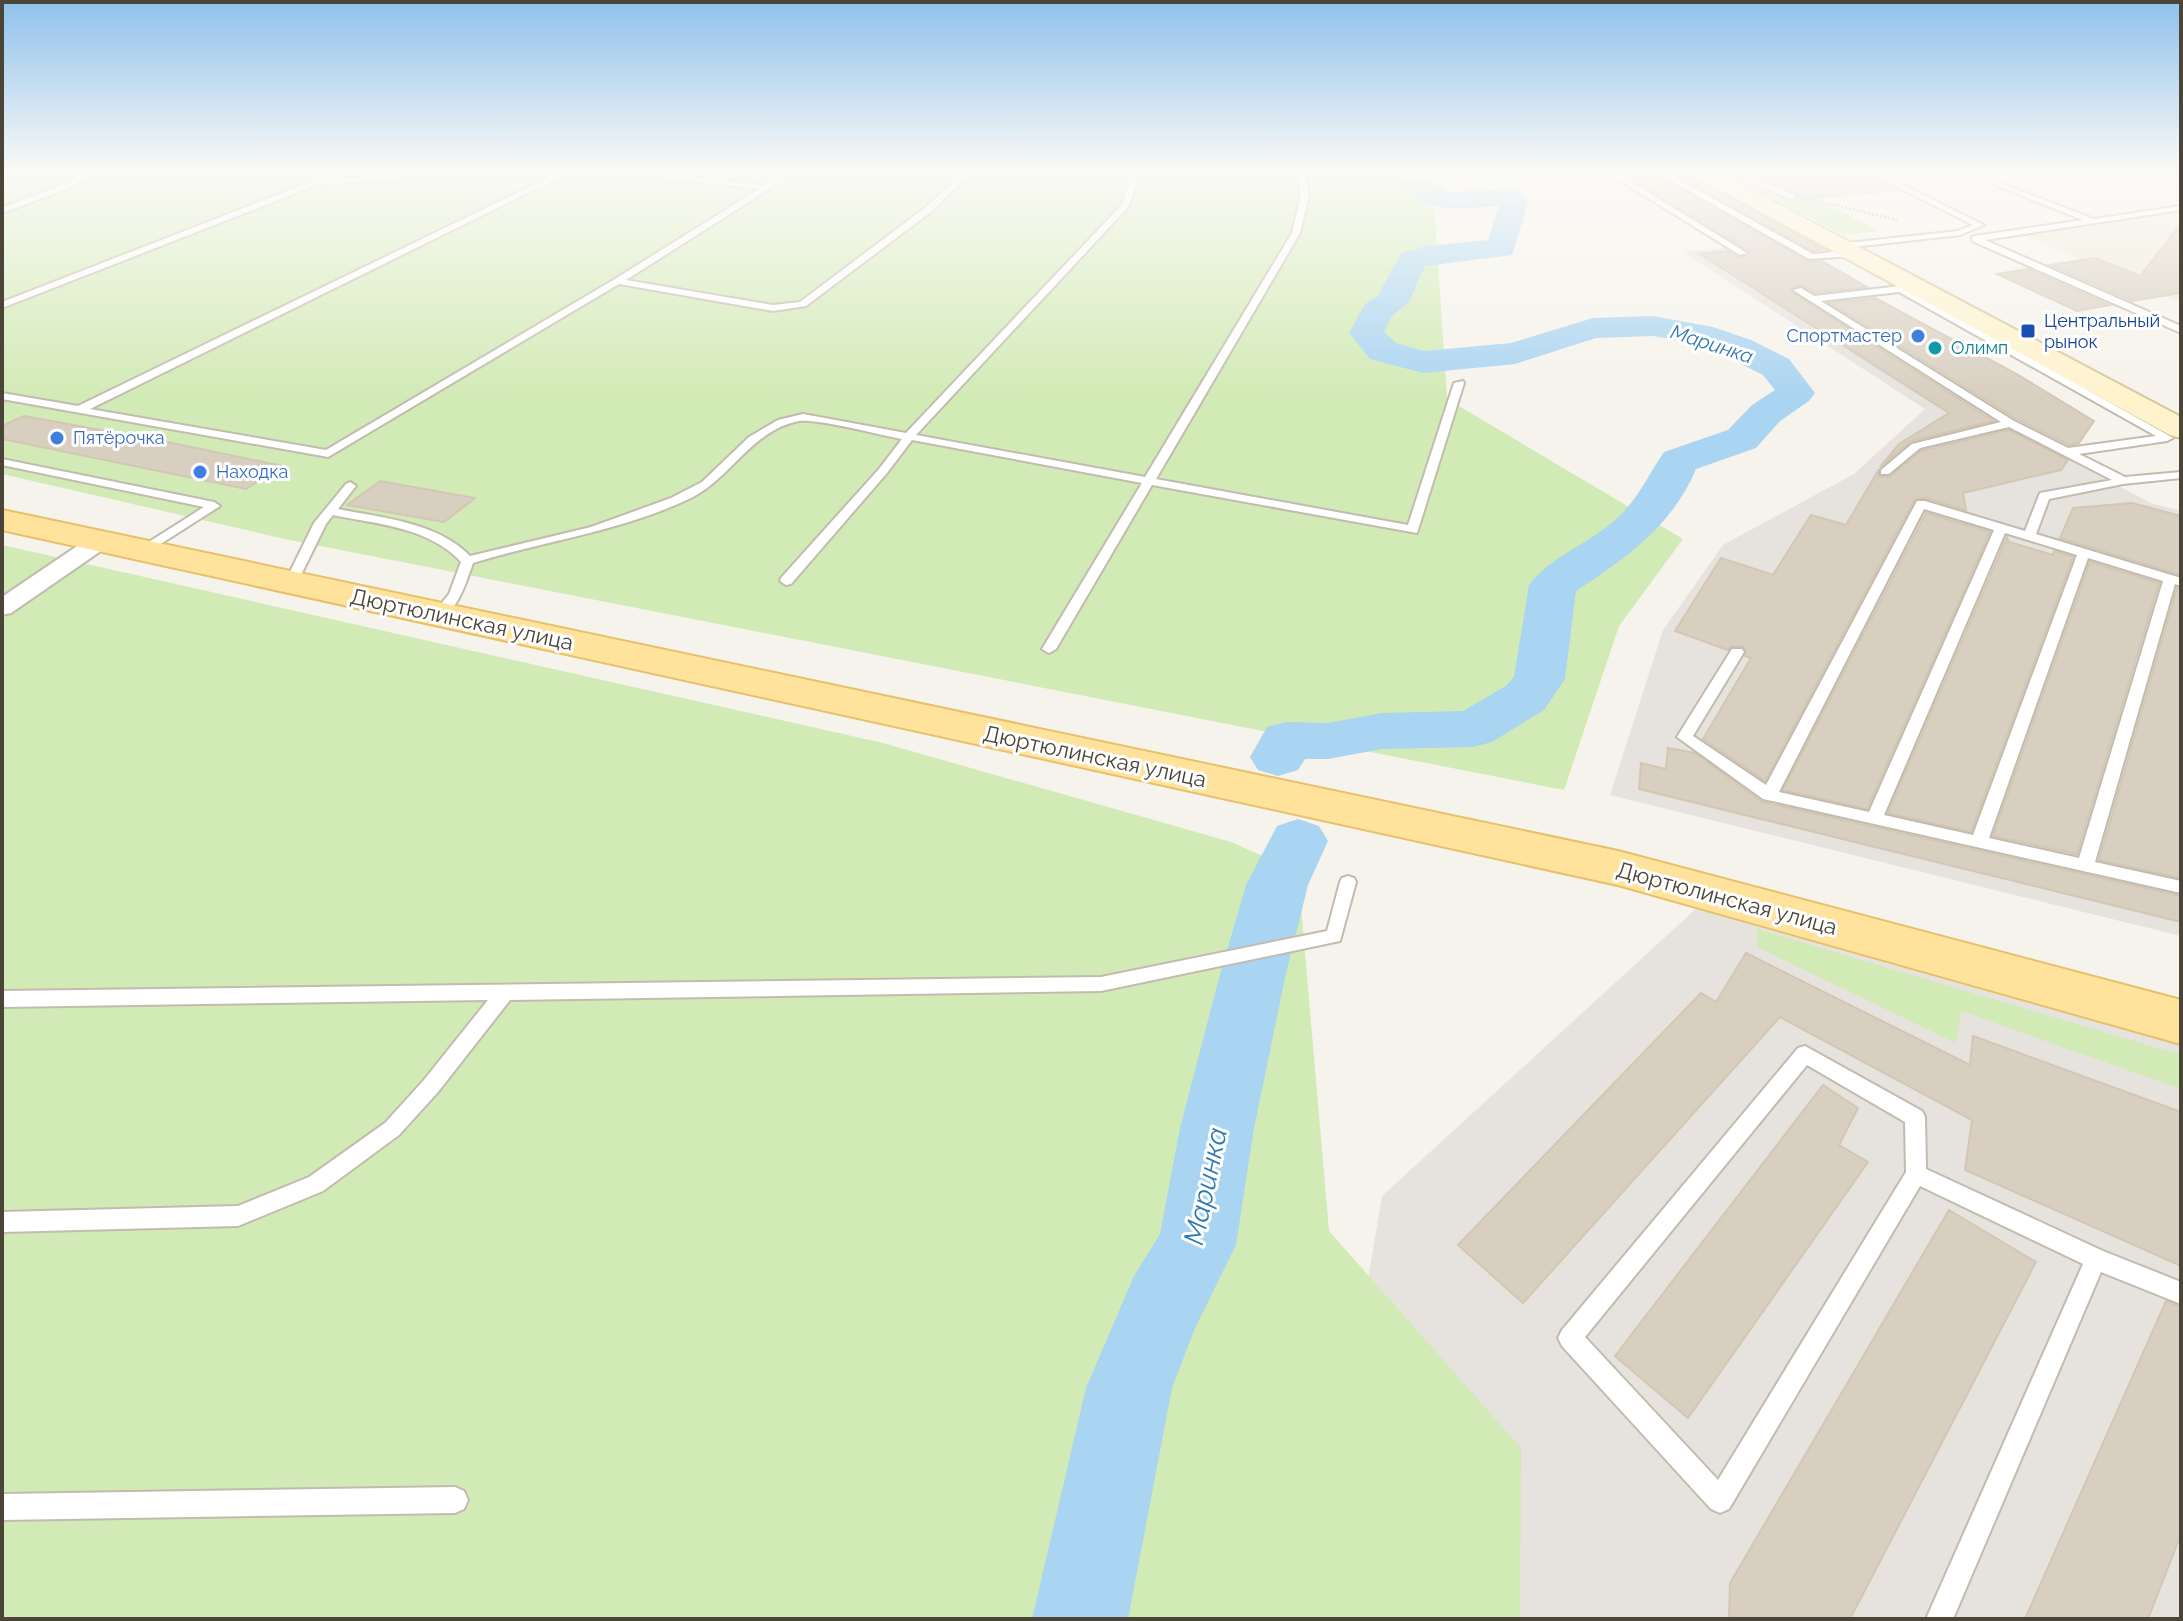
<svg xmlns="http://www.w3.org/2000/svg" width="2183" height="1621" viewBox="0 0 2183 1621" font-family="Raleway,sans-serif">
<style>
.industrial{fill:#e6e2dd}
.education{fill:#efe8d6}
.green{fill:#d2eab5}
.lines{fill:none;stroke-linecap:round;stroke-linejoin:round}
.river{fill:#a9d4f2;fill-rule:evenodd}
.building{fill:#d8cfc1;stroke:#d3c7b4;stroke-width:2}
.lane-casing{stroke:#c2bbae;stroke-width:4}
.street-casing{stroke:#c2bbae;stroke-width:4}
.secondary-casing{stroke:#d6c79b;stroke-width:4}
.primary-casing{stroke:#e6c16a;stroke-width:4}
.path{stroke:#c4b79f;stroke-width:3;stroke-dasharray:2 2;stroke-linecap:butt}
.lane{fill:#fff;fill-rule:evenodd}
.street{fill:#fff;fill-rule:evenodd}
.secondary{fill:#fff3cd;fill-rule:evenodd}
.primary{fill:#ffe39c;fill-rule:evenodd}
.transit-dot{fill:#1a4fb4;stroke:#fff;stroke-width:3}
.shop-dot{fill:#3f7fe0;stroke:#fff;stroke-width:3}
.culture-dot{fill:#0f9aa8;stroke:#fff;stroke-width:3}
.labels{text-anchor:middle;stroke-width:6;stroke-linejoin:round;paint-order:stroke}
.far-transit-label{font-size:18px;fill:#164399;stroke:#fff;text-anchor:start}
.far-shop-label{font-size:18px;fill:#366cbe;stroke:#fff;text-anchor:start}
.far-culture-label{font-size:18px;fill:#0d838f;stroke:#fff;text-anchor:start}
.far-water-label{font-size:20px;font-style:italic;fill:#2e7ab2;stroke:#fff}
.street-label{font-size:22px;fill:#4b4439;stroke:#fff}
.near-water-label{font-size:28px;font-style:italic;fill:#2e7ab2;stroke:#fff}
</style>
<rect width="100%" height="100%" fill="#f6f3ec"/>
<!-- industrial -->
<path class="industrial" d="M1605,172H1693L1837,251L1742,264L2021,435L2153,504L2181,511V936L1610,795L1663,630L1723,545L1854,474L1925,409L1683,252L1724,248Z
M1698,907L2181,1038V1619H1311L1382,1196Z"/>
<!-- education -->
<path class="education" d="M2181,210V303L2021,234Z"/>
<!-- green -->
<path class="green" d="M2,172H1432L1447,399L1683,539L1619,626L1564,790L285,539L2,474Z
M1792,187L1880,231L1844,235L1758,191Z
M2,545L883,743L1231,842L1298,872L1329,1231L1521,1448L1520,1619H2Z
M1757,929L2181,1055V1089L1961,1011L1956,1043L1757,947Z"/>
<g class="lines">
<!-- river -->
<path class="river" d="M1405,172H1431L1429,181L1448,192L1510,189L1520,192L1528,203L1512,255L1425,266L1409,302L1391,317L1384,332L1396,343L1424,351L1511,343L1593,318L1653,316L1713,327L1751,340L1789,359L1815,393L1809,401L1780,421L1756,448L1696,469C1673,525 1625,559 1576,591L1565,679L1544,710L1492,742L1473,747L1382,749L1328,759H1305L1298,770L1278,776L1258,770L1250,757L1267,727L1286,722L1328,723L1382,713L1463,711L1506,686L1514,677L1529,585C1547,560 1584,545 1608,526C1638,502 1644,481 1664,452L1728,430L1752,405L1775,390L1763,375L1725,356L1693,343L1653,336L1596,338L1515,364L1423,373L1370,359L1349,333L1365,304L1378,296L1401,253L1427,246L1488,240L1499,206C1464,208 1424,217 1400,183Z
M1298,819L1319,826L1328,841L1308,885L1285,978L1254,1128L1236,1245L1195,1328L1172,1388L1128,1619H1032L1086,1388L1134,1276L1160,1234L1180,1128L1219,978L1246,885L1277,826Z"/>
</g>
<!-- building -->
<path class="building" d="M1620,172H1653L1808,262L1822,261L1867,287L1815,293L1800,285L1790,291L1993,421L1911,441L1880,467L1899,444L1949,413L1700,254L1728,251L1741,258L1750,252Z
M1671,172H1685L1823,249L1813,251Z
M1783,172H1865L1895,190L1798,200V194L1757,174Z
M2181,224V293L2132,301L2050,265L2095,258L2140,276Z
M2028,269L2110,305L2077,311L1997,274Z
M1875,298L2015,373L2094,421L2079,443L2069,445L2015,418L1830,303Z
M24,416L172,443L283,466L246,489L2,439V426Z
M2009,430L2068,460L2061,470L1963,493L1966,510L1926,498L1914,500L1765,781L1703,739L1751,658L1745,656L1746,650L1742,646H1732L1728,650L1675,631L1721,558L1773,575L1811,515L1846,525L1878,471L1879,476L1889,477L1921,451Z
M380,481L475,498L444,522L347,505Z
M2132,503L2181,516V575L2060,538L2073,508Z
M1926,513L1990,532L1867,809L1783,790Z
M2007,537L2009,542L2053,555L2054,551L2073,557L1971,832L1888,813Z
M2090,562L2159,583L2077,854L1993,836Z
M2177,588L2181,589V878L2099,860Z
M1668,748L1695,753L1762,802L2181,896V922L1639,789L1641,763L1666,769Z
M1746,953L1970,1065L1973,1036L2181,1112V1266L1965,1170L1972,1120L1780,1017L1523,1303L1458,1245L1701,993L1716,1002Z
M1823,1085L1858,1108L1839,1145L1868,1162L1688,1418L1615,1356Z
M1949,1210L2036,1262L1850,1619H1729L1730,1583Z
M2166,1301L2181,1307V1534L2148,1619H2025Z"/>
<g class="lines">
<!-- lane casing -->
<g class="lane-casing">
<path id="lane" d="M85,172H94L67,189L2,213V208L61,185Z
M438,172H471L317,185L2,308V302L313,181Z
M560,172H570L90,409L326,450L615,279L759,189L617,172H640L765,185L787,172H796L626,280L773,305L800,302L926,207L964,172H972L932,211L806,306L773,311L619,284L328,457L2,399V393L78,406Z
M1132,172H1140L1129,206L916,435L1145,477L1292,233L1301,195L1297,172H1305L1309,195L1300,233L1156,479L1408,525L1454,383L1463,381L1464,383L1417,533L1152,485L1056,649L1049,653L1042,649L1142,483L912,440L887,473L791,584L786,585L780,581L781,578L879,469L902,439C880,435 817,418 799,421C752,430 731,478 691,498C620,532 547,540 473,563C466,582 459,609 440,618L433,614L449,594L461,562C429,527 376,524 333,515L326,524L296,585L291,586L285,582L314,523L346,484L350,482L356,486L338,509C382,518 437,522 470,556L591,527L671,498L702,482L749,437L778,420L803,414L906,433L1113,214L1122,204Z
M1606,172H1615L1747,253L1740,255Z
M1656,172H1665L1813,254L1852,250L1856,253L1852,256L1809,259Z
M1738,172H1745L1797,197L1790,199L1738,175Z
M1868,172H1878L1984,225L1960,235L1835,249V245L1838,244L1958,231L1973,225Z
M1962,172H1972L2094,219L2181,206V210L1985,240L2181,326V333L1972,241V237L1975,236L2083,220Z
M1909,285L1914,288L1910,290L2173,438L2167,441L2079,454L2125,477L2181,472V478L2123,484L2049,499L2036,534L2181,578V586L2175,584L2095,862L2181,881V893L1763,799L1677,737L1732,649H1742L1744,652L1693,736L1766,785L1917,501H1925L2025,531L2040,493L2112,480L2009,427L1920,448L1889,474H1881V470L1912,444L2001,422L1793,290L1801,288L1814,296ZM1899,292L2156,436L2068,448L2014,421L1821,301ZM1924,509L1994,530L1869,812L1779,792ZM2005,533L2077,555L1973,835L1884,815ZM2088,558L2163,581L2079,858L1989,838Z
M2,459L214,502L220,506L145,554L141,553V547L204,507L2,465Z
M1348,876L1354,878L1356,882L1340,941L1101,991L510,1000L438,1092L399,1135L323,1191L238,1226L2,1232V1212L238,1206L309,1177L385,1123L424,1080L488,1000L2,1007V991L1101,977L1327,931L1340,882L1342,878Z
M1805,1046L1922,1111L1925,1117L1926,1169L2103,1251L2181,1282V1304L2101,1272L1953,1619H1926L2083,1264L1920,1186L1729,1509L1720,1513L1711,1509L1562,1346L1558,1338L1562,1330L1798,1048ZM1807,1065L1905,1122L1906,1172L1718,1480L1585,1337Z
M455,1487L464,1491L468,1500L464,1509L455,1513L2,1520V1494Z"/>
</g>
<!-- street casing -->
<g class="street-casing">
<path id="street" d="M100,534L108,536L112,541L108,546L11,613L2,615V597L92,536Z"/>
</g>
<!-- secondary casing -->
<g class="secondary-casing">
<path id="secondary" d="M1692,172H1717L2181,417V438L2170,435L1695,176Z"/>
</g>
<!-- primary casing -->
<g class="primary-casing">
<path id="primary" d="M2,510L1618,851L2181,1000V1044L1618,885L2,530Z"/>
</g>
<!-- path -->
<path class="path" d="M1810,199L1897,220"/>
<!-- lane -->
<use href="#lane" class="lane"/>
<!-- street -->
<use href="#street" class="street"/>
<!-- secondary -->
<use href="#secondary" class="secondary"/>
<!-- primary -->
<use href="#primary" class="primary"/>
</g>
<!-- sky -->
<linearGradient id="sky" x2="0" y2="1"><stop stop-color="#8fc1ec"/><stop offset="0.43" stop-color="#fbfaf6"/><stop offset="1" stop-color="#fbfaf6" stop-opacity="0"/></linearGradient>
<rect width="2183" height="399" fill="url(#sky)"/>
<!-- markers -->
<rect class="transit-dot" x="2020" y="323" width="16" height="16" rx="4"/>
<g class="shop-dot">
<circle cx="1918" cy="336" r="8"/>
<circle cx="57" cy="438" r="8"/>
<circle cx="200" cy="472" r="8"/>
</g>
<circle class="culture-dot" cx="1935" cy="348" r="8"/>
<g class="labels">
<!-- far-transit labels -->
<g class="far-transit-label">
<text x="2044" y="327">Центральный<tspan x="2044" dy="21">рынок</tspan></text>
</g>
<!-- far-shop labels -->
<g class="far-shop-label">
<text x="1902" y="342" text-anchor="end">Спортмастер</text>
<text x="73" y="444">Пятёрочка</text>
<text x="216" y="478">Находка</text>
</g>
<!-- far-culture labels -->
<g class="far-culture-label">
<text x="1951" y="354">Олимп</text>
</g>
<!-- far-water labels -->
<g class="far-water-label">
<text transform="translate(1712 344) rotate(18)" y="7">Маринка</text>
</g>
<!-- street labels -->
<g class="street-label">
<text transform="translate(462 619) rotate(12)" y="8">Дюртюлинская улица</text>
<text transform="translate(1095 756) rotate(12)" y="8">Дюртюлинская улица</text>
<text transform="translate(1727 898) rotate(15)" y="8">Дюртюлинская улица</text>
</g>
<!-- near-water labels -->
<g class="near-water-label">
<text transform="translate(1205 1186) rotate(-78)" y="10">Маринка</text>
</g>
</g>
<!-- border -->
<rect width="2183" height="1621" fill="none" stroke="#4b4439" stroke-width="8"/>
</svg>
